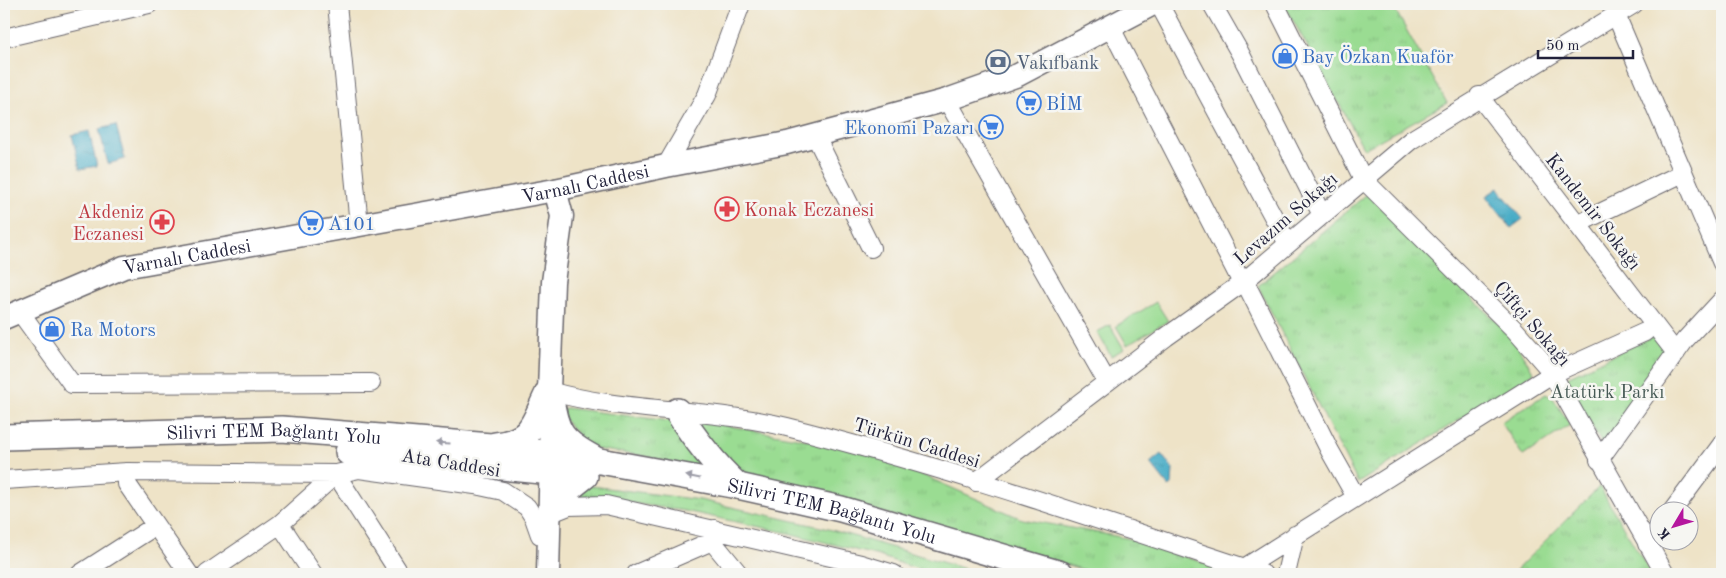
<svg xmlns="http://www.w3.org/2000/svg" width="1726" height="578" viewBox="0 0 1726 578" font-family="'Old Standard TT',serif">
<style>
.grass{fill:url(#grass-tufts);stroke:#5e7f66}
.garden{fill:#9adc92;stroke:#5e7f66}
.water{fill:url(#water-ripples);stroke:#346780}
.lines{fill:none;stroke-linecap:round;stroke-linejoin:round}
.minor-casing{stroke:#69666c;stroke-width:20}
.major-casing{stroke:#69666c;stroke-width:25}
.highway-casing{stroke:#69666c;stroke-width:28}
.minor{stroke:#fff;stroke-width:18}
.major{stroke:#fff;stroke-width:22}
.highway{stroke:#fff;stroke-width:25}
.oneway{fill:#9c9ca7}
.labels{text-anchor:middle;stroke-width:5;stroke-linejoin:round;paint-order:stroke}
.shop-label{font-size:19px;fill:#366cbe;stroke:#f6f6f2;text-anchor:start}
.service-label{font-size:19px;fill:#4e5e75;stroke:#f6f6f2;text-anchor:start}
.street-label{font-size:19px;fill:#22223b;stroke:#f6f6f2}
.health-label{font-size:19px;fill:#be3a42;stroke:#f6f6f2;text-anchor:start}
.park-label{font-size:19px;fill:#465a55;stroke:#f6f6f2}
</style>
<defs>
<pattern id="grass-tufts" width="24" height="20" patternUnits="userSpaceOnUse" patternTransform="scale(1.25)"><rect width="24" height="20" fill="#9adc92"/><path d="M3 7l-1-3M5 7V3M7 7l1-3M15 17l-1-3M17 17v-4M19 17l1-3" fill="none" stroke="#84bc7f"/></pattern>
<pattern id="water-ripples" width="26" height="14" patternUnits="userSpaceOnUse" patternTransform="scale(1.25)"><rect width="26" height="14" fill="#46acc6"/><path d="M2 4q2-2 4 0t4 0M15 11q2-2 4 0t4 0" fill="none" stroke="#3a8ca2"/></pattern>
</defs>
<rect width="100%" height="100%" fill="#f6f6f2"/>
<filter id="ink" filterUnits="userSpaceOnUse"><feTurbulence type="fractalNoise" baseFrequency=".02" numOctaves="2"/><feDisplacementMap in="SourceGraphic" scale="10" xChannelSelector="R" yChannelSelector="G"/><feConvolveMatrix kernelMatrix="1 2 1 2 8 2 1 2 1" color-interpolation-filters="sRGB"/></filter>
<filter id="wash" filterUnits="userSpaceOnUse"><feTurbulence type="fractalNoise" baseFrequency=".0096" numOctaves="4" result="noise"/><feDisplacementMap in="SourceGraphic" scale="20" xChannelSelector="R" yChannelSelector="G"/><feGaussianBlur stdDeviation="1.12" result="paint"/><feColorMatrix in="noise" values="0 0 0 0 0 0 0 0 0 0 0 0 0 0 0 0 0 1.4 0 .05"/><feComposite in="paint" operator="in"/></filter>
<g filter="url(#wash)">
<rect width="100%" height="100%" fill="#eee3c7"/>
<!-- grass -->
<path class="grass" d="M1284,4H1392L1447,103L1364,149Z
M1367,194L1511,336L1534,373L1358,483L1258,286Z
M1110,325L1124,349L1111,356L1097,332Z
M1656,335L1671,352L1603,446L1565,378Z
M1546,394L1553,398L1570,425L1523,456L1501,422Z
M566,408L670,421L682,429L704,470L644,456L589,448L558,413Z
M701,421L841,446L891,461L1022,519L1126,538L1239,574H1098L956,532L754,479L737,472L698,428Z
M584,485L700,500L825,528L983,574H933L879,556L788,533L685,511L585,496L563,497Z
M1599,486L1651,574H1512L1599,487Z"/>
<!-- garden -->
<path class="garden" d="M1156,302L1168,321L1127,345L1116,326Z"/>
<!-- water -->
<path class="water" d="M116,125L125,159L108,164L99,129Z
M89,131L97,166L80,169L72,135Z
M1498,188L1523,219L1511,228L1486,196Z
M1161,454L1173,469L1172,485L1169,487L1150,463Z"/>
</g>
<g filter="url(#ink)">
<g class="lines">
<!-- minor casing -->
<g class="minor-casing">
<path id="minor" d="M337,4L359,225
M1159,4L1288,244
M1212,4L1240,53L1322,215
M1275,4L1363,179L1515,330L1550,370L1665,574
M1616,15L1722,263
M1110,26L1242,283
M4,38L149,4
M1479,96L1676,353
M947,100L1107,382
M815,135L871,248
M666,166L707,95L741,4
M1577,224L1683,173
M1245,282L1330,451L1356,497
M20,312L72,384L371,383
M549,391C626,413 709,408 787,427C947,467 1107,523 1263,574
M1599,460L1685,340L1722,300
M127,472V484L189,574
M4,480L127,472L336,474L359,469L475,485L503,491L527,507L534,518L540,535
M976,482L1166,337L1242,283L1411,140L1634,4
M1673,510L1722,444
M549,514L569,506L606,505L861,564L894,574
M280,524L313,574
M712,541L739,574
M1647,544L1658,529
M1244,568L1552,374L1645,332
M80,574L155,526
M207,574L280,524L336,474L400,574
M636,574L712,541L714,529
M1286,574L1295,535"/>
</g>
<!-- major casing -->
<g class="major-casing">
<g id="major">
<path id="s1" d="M4,318L124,267L555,190L666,166L787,143L947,100L1018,75L1153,4"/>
<path d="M548,574L551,454L549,391L553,282L562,216L555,190"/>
</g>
</g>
<!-- highway casing -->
<g class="highway-casing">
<g id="highway">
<path d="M549,391C557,430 556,438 593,458"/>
<path d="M677,411C694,438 714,464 738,486"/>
<path id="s2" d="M4,437L282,429L491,446L600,461L738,486L841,509L1061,574"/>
<path d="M496,445C535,440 533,421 549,391"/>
<path d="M348,452L562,473"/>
<path d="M549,514L556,499L585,476"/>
</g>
</g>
<!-- minor -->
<use href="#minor" class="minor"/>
<!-- major -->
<use href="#major" class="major"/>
<!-- highway -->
<use href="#highway" class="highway"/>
</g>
<!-- one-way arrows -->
<defs><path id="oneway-solid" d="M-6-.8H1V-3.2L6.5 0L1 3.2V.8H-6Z" transform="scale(1.25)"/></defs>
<g class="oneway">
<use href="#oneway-solid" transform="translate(443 443) rotate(-176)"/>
<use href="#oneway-solid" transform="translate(693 477) rotate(-169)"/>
</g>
</g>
<!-- icons -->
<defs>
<g id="shop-ring" transform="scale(1.25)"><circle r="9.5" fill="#f6f6f2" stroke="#3f7fe0" stroke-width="1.5"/><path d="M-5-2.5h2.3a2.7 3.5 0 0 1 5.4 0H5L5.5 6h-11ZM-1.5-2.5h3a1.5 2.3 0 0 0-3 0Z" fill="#3f7fe0"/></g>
<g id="bank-ring" transform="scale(1.25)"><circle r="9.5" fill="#f6f6f2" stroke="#5c6f8a" stroke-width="1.5"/><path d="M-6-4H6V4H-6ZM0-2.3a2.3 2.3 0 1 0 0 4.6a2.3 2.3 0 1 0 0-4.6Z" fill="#5c6f8a"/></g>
<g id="supermarket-ring" transform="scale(1.25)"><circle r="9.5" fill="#f6f6f2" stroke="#3f7fe0" stroke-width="1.5"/><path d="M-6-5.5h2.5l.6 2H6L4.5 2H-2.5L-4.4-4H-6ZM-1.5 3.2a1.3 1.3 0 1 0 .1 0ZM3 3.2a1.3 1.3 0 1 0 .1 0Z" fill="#3f7fe0"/></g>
<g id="pharmacy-ring" transform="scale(1.25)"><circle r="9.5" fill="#f6f6f2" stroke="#e0444e" stroke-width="1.5"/><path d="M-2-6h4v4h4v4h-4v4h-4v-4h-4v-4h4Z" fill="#e0444e"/></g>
</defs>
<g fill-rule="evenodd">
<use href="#shop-ring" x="1285" y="56"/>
<use href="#bank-ring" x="998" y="62"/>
<use href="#supermarket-ring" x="1029" y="103"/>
<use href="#supermarket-ring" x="991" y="127"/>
<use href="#pharmacy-ring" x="727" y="209"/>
<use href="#pharmacy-ring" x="162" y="222"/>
<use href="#supermarket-ring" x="311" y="223"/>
<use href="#shop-ring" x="52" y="329"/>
</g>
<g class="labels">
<!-- shop labels -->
<g class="shop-label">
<text x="1302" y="63">Bay Özkan Kuaför</text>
<text x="1046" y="110">BİM</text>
<text x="974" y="134" text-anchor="end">Ekonomi Pazarı</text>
<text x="328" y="230">A101</text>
<text x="70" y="336">Ra Motors</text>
</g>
<!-- service labels -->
<g class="service-label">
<text x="1016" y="69">Vakıfbank</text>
</g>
<!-- street labels -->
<g class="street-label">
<text dy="7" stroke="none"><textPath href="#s1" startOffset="599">Varnalı Caddesi</textPath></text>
<text transform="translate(1594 211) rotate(52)" y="7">Kandemir Sokağı</text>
<text transform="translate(1285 218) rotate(-41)" y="7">Levazım Sokağı</text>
<text dy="7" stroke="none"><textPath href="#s1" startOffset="194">Varnalı Caddesi</textPath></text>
<text transform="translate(1533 323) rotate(49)" y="7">Çiftçi Sokağı</text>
<text dy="7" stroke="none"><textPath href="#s2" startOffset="270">Silivri TEM Bağlantı Yolu</textPath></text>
<text transform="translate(917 442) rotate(17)" y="7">Türkün Caddesi</text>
<text transform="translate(451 462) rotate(9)" y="7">Ata Caddesi</text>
<text dy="7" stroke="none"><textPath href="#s2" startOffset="835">Silivri TEM Bağlantı Yolu</textPath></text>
</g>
<!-- health labels -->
<g class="health-label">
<text x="744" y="216">Konak Eczanesi</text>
<text x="144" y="218" text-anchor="end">Akdeniz<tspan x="144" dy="22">Eczanesi</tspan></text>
</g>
<!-- park labels -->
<g class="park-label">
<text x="1607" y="398">Atatürk Parkı</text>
</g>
</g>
<!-- margin -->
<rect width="1726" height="578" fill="none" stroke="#f6f6f2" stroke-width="20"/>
<!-- north arrow -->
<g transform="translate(1674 526) rotate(232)"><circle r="24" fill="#f6f6f2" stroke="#a1a1a9"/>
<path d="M0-4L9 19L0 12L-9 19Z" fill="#b5179e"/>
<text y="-8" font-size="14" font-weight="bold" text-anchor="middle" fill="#22223b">K</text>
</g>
<!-- scale -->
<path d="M1538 50v8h95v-8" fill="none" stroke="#22223b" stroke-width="2.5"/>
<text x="1546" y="50" font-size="15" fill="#22223b" stroke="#f6f6f2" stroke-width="4" paint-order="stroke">50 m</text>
</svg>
